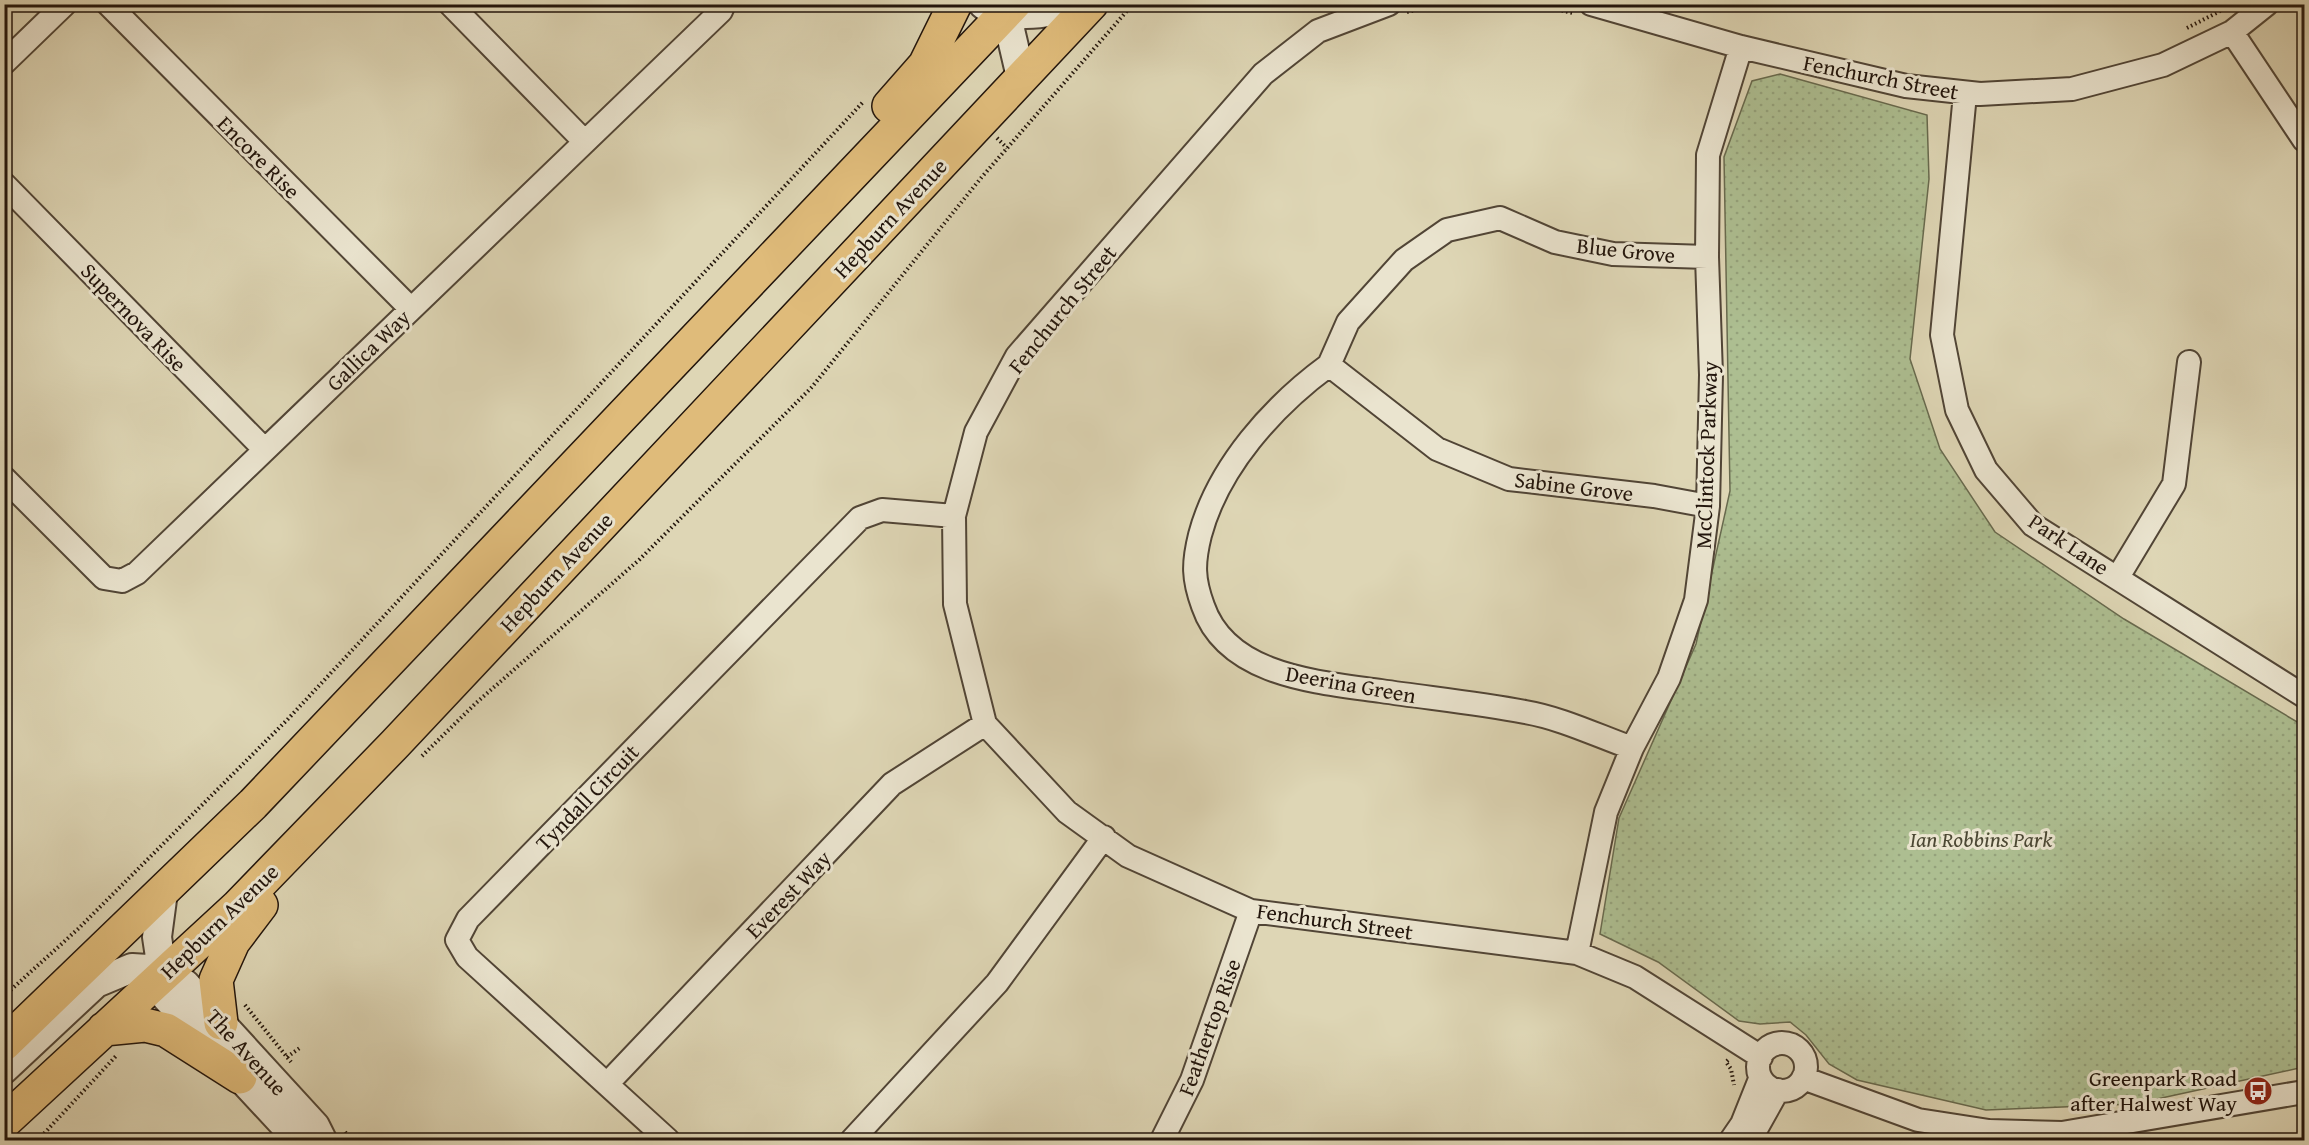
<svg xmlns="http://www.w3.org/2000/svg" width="2309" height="1145" viewBox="0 0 2309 1145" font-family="'Gentium Book Plus',serif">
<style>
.park{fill:url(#park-dots);stroke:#686a4e;stroke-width:1.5}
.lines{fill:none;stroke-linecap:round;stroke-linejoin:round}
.minor-casing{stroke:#514536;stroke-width:26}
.tertiary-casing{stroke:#514536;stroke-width:32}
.primary-casing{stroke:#22150c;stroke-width:36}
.path{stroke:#22150c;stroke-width:4;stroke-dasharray:1.5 3;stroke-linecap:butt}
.minor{stroke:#eae4cf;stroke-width:22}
.tertiary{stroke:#eae4cf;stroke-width:28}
.primary{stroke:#dfbb7a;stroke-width:33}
.labels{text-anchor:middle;stroke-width:6;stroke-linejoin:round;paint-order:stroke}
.street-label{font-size:22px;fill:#22150c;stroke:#eae4cf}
.park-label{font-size:22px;font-style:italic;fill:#4c4834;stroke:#eae4cf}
.poi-label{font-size:22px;fill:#22150c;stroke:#eae4cf;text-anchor:end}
</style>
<defs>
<pattern id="park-dots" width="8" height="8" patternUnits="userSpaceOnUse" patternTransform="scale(1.5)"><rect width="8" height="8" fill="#adbe91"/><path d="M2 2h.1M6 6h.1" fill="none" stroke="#95a27c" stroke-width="1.8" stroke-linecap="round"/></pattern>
</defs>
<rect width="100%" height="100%" fill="#ded6b5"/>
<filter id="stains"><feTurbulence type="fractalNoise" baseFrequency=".00333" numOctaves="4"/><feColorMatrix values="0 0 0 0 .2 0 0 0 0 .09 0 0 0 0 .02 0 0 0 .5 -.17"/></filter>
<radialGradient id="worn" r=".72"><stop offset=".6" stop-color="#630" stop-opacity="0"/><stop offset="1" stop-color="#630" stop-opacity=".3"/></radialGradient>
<!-- park -->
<path class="park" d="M1780,74L1927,115L1929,179L1910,359L1940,449L1995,532L2124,619L2304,726V1067L2134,1104L1986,1110L1857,1080L1829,1064L1806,1035L1790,1022L1760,1024L1739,1021L1658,962L1600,934L1619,818L1696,644L1730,491L1724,157L1752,81Z"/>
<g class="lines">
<!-- minor casing -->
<g class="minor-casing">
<path id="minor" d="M108,4L411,309
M450,4L585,142
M1389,4L1318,31L1263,74L1017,356L976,432L954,516L955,604L985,724L1067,812L1128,856L1251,911L1577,953L1635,977L1761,1057
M1591,4L1741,47L1906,86L1980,94L2072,89L2163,65L2232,32L2267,4
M2232,32L2304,140
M4,63L65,4
M1965,94L1942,335L1957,410L1986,470L2033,525L2304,696
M4,184L264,449
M1329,365C1273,406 1218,467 1200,535C1193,563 1193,579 1203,606C1227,676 1317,682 1381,691C1428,698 1477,703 1525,712C1561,718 1598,736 1632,748
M1329,365L1348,322L1404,260L1447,230L1500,218L1555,242L1613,254L1707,257
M1329,365L1437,449L1509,479L1654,496L1708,506
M4,478L104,578L122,581L137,573L721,11L724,4
M2118,577L2174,484L2189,362
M1577,953L1606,812L1632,748L1669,678L1696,600L1708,506L1711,375L1707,257L1708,155L1741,47
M1758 1067a24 24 0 1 1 48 0a24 24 0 1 1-48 0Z
M1803,1078L1918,1120L1989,1131L2062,1133L2304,1092
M607,1084L892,784L985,724
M668,1140L467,957L457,940L468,919L860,518L882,510L954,516
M852,1140L997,983L1104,837
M1162,1140L1192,1080L1251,911
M1731,1140L1742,1124L1760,1079
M1750,1140L1778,1090"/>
</g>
<!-- tertiary casing -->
<g class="tertiary-casing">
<path id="tertiary" d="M983,4C998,18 1053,17 1069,4
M1004,4L1021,77
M163,892L157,937L166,997L292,1133L313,1140
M4,1069L96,983L132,968L148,969L185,984L315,1126L322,1140"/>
</g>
<!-- primary casing -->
<g class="primary-casing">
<path id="primary" d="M889,106L925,65L955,4
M221,1023L216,980L233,942L261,905
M104,1029L145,1025L166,1030L240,1077
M4,1044L253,804L1014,4
M4,1122L237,907L395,744L1091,4"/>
</g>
<!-- path -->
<path class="path" d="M1531,4L1573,13
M1407,12L1442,4
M2187,28L2228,7
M997,138L1007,148
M422,756L476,703L640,559L812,387L981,178L1133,4
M4,996L78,929L288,719L864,101
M245,1005L291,1062
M287,1057L301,1047
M1728,1060L1726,1062L1731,1069L1734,1085
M345,1132L352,1140
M38,1140L116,1056"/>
<!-- minor -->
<use href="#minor" class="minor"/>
<!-- tertiary -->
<use href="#tertiary" class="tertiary"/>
<!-- primary -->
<use href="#primary" class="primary"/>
</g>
<!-- icons -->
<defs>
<g id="bus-disc" transform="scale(1.5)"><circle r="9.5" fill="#8f2418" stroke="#eae4cf"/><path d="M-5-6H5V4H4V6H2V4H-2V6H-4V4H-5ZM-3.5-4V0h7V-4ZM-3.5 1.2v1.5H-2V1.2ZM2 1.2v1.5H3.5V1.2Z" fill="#fff"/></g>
</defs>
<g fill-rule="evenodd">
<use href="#bus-disc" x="2258" y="1091"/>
</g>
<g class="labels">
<!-- street labels -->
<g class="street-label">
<text transform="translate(1881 77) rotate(11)" y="8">Fenchurch Street</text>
<text transform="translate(259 157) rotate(45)" y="8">Encore Rise</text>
<text transform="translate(890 218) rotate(-47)" y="8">Hepburn Avenue</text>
<text transform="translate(1626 250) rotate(6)" y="8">Blue Grove</text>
<text transform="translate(1062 309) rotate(-51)" y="8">Fenchurch Street</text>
<text transform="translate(134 317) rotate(46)" y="8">Supernova Rise</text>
<text transform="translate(368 350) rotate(-44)" y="8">Gallica Way</text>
<text transform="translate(1706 455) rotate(-88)" y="8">McClintock Parkway</text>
<text transform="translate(1574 486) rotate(7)" y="8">Sabine Grove</text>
<text transform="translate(2069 544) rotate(34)" y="8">Park Lane</text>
<text transform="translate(556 572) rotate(-47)" y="8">Hepburn Avenue</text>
<text transform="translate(1351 684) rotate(10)" y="8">Deerina Green</text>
<text transform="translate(587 797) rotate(-46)" y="8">Tyndall Circuit</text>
<text transform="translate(788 894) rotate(-46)" y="8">Everest Way</text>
<text transform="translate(219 921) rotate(-44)" y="8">Hepburn Avenue</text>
<text transform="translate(1335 921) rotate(8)" y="8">Fenchurch Street</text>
<text transform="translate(1209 1027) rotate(-70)" y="8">Feathertop Rise</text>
<text transform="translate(247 1052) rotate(48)" y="8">The Avenue</text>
</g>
<!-- park labels -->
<g class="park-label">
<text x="1981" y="847">Ian Robbins Park</text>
</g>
<!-- poi labels -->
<g class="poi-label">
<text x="2237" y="1086">Greenpark Road<tspan x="2237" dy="25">after Halwest Way</tspan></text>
</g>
</g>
<!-- margin -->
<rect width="2309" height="1145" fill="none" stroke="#ded6b5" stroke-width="24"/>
<rect x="6" y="6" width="2297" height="1133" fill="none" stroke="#22150c" stroke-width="3"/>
<rect x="12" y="12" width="2285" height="1121" fill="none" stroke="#22150c" stroke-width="1.5"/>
<rect width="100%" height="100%" filter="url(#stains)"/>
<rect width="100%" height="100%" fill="url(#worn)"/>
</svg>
